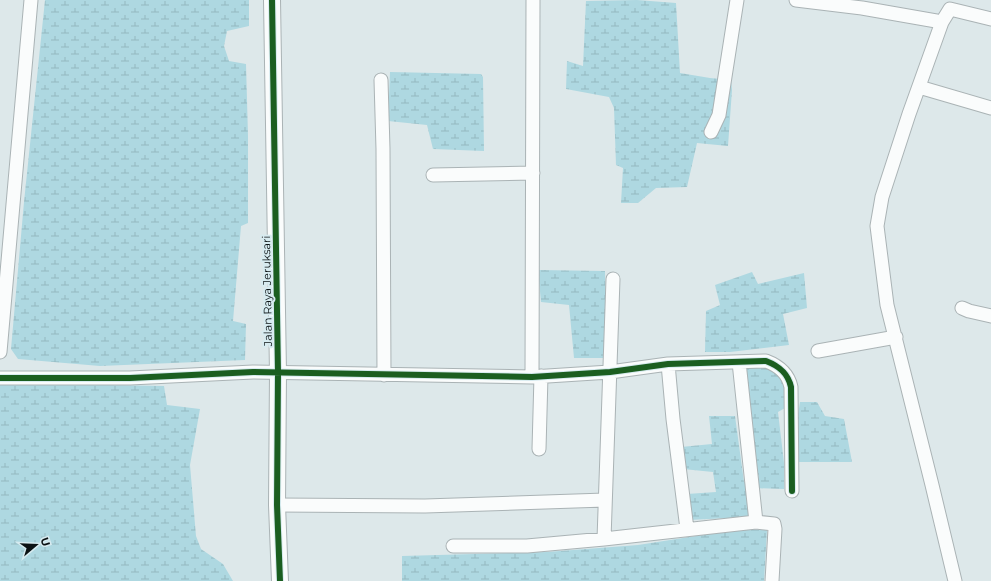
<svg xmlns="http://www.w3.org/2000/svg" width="991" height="581" viewBox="0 0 991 581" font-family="Montserrat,sans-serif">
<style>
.wetland{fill:url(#wetland-marsh)}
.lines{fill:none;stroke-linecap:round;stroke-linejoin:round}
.minor-casing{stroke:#aab3b5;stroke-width:15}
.tertiary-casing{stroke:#aab3b5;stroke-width:18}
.minor{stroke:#fafcfc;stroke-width:13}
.tertiary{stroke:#fafcfc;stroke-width:16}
.cycleway-casing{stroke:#d7ebf0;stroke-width:8}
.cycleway{stroke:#1b5e20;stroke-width:6}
.labels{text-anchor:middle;stroke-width:4;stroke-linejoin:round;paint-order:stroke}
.street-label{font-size:11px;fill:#0b1214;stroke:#d7ebf0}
</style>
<defs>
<pattern id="wetland-marsh" width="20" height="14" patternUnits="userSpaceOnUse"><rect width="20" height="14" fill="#aed8e1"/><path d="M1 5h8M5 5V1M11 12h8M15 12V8" fill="none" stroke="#94b8c0"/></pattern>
</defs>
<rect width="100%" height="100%" fill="#dde8ea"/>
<!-- wetland -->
<path class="wetland" d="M45,0H249V26L227,31L224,46L229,61L246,64L248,136V223L241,226L233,321L246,324L245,360L100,366L18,359L11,349L24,202Z
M637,0L676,3L680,73L710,78L731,80L732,90L728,146L697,143L687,187L656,188L638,203H621L623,168L616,165L614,108L609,97L566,89L567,61L583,66L586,1Z
M390,72L481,74L483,77L484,151L433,149L427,125L388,121Z
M538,270L605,271L606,358H574L569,305L541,302Z
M752,272L758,284L804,273L807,308L783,314L789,345L730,352H705L706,311L720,305L715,285Z
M743,366L778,369L786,381L785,408L778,412L784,463V489L752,488L748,517L689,520L687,494L716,492L713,472L683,469L681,447L712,444L709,416H735L744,482L759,481Z
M0,383L164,386L167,405L200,409L190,465L196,536L201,549L223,564L233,581H0Z
M800,402H817L825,416L844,419L852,462H799L797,421Z
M741,529L767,530L764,581H402V556L547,552L638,545Z"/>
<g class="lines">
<!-- minor casing -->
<g class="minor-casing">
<path id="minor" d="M796,0L862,8L942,22L950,9L991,19
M942,22L909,114L882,197L877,226L887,305L932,485L955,581
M381,80L383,149L384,375
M919,87L991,108
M711,132L719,115L737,0
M433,175L533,173
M962,308L969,311L991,316
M818,351L896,337
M0,352L31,0
M739,362L756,522
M668,364L673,419L687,529
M532,377L533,0
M0,378H130L253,372L532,377L610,372L668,364L766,361C779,366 788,373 791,387L792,491
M539,449L541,376
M277,505L425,506L605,500
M604,539L613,279
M453,546H527L604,539L756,522L774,524L775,529L772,581"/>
</g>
<!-- tertiary casing -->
<g class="tertiary-casing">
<path id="tertiary" d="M272,0L278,373L277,505L280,581"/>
</g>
<!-- minor -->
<use href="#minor" class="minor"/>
<!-- tertiary -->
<use href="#tertiary" class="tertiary"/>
<!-- cycleway casing -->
<g class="cycleway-casing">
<path id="cycleway" d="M272,0L278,373L277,505L280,581
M0,378H130L253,372L532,377L610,372L668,364L766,361C779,366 788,373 791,387L792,491"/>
</g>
<!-- cycleway -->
<use href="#cycleway" class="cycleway"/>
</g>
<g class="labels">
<!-- street labels -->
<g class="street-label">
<text transform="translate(267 291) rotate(-91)" y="4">Jalan Raya Jeruksari</text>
</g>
</g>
<!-- north arrow -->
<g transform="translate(36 545) rotate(71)" stroke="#d7ebf0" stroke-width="3" paint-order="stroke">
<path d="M0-3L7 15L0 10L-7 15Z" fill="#0b1214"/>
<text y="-6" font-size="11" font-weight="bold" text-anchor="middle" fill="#0b1214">U</text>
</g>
</svg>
